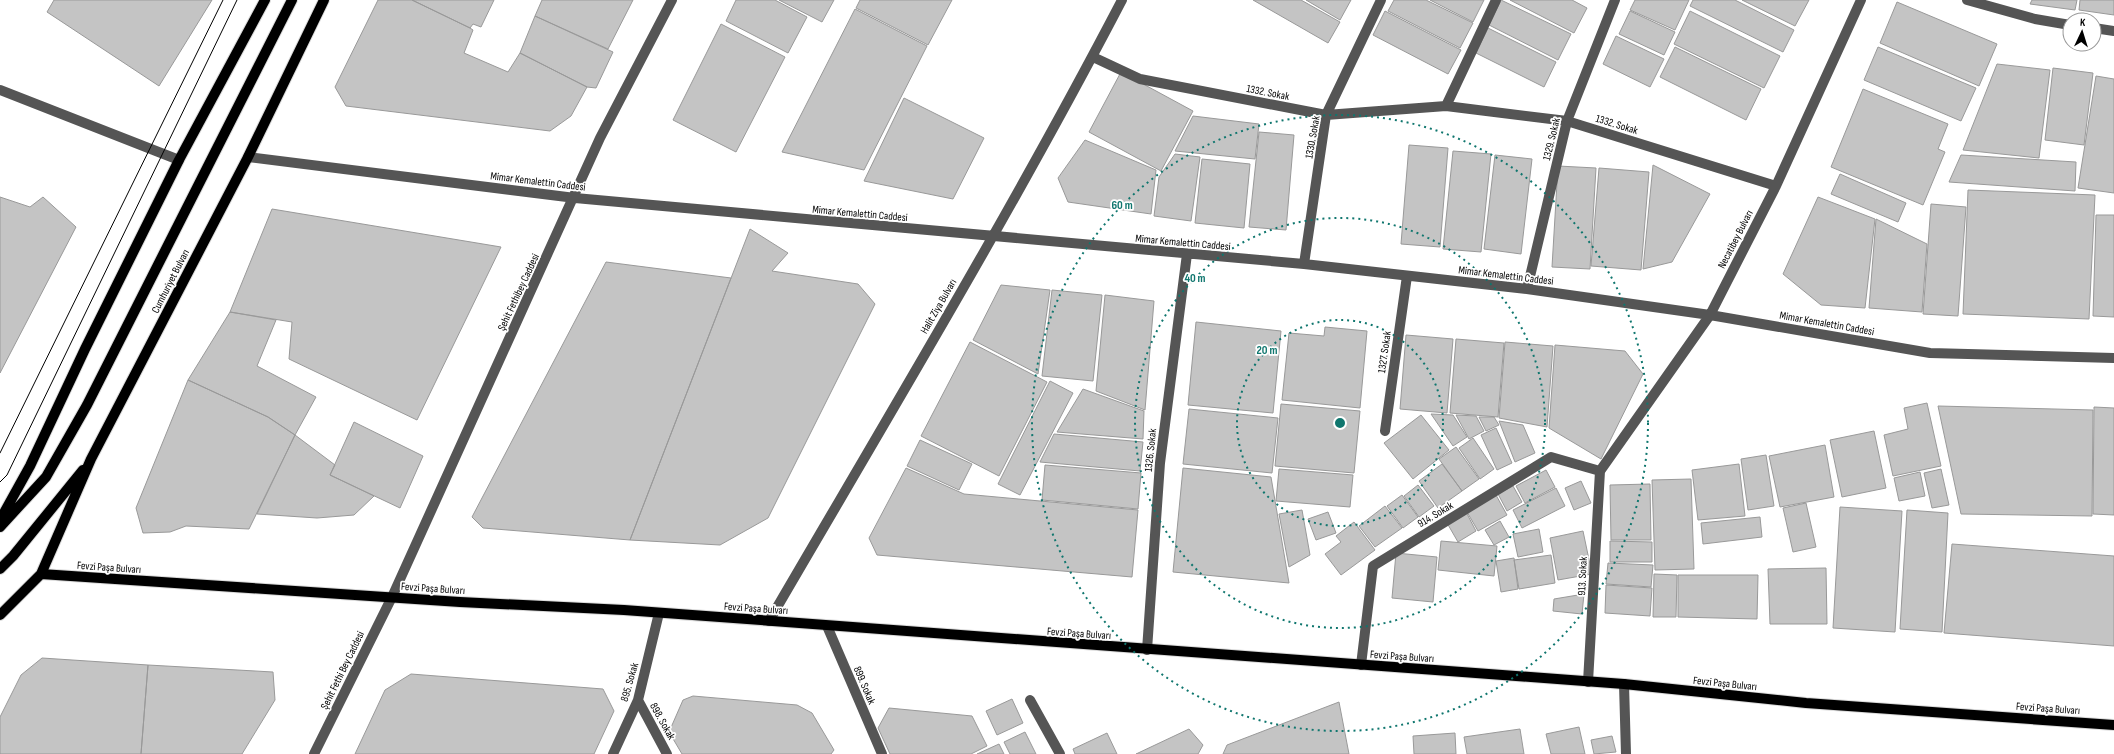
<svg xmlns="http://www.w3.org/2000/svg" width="2114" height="754" viewBox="0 0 2114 754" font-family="'Sofia Sans Condensed',sans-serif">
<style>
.building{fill:#c4c4c4;stroke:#999}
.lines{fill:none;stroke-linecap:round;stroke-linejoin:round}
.major-casing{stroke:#dbdbdb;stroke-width:12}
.minor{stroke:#555;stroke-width:10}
.major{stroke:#000;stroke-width:10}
.tram{stroke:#000;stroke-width:1}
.ring{fill:none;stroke:#0f766e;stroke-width:2;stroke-dasharray:2 4}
.labels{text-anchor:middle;stroke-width:3.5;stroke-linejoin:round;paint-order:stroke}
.street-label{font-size:11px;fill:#000;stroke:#fff}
.centre{fill:#0f766e;stroke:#fff;stroke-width:2}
.ring-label{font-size:12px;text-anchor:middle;font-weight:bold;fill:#0f766e;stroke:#fff;stroke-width:3.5;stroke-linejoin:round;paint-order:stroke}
</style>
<rect width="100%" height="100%" fill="#fff"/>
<!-- building -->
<path class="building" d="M54,0H212L159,86L47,12Z
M378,0H412L470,28L473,30L464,53L508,72L520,53L587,87L571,116L550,131L346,106L335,87Z
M412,0H494L481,27L473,24L470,28Z
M542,0H633L608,49L535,16Z
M736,0H775L807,17L788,53L726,21Z
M779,0H834L822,22Z
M860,0H952L928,45L856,8Z
M1253,0H1301L1340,22L1328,43Z
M1306,0H1351L1340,20Z
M1394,0H1426L1473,23L1460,48L1388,11Z
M1430,0H1484L1473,22Z
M1501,0L1571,34L1558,60L1489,25Z
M1510,0H1572L1587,8L1574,33Z
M1635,0H1689L1675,30L1630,10Z
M1693,0H1735L1794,30L1783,52L1690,6Z
M1742,0H1809L1795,26Z
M2032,0H2077L2075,10L2030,4Z
M2080,0H2114V15L2079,10Z
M1897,2L1997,44L1979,86L1880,43Z
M855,9L927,46L864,170L782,152Z
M1385,11L1461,50L1448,74L1373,35Z
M1630,11L1675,32L1664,55L1619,34Z
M1690,11L1780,56L1764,88L1674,44Z
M535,16L613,52L596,88L587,87L520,53Z
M721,24L785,57L736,152L673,120Z
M1488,28L1556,62L1544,87L1476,53Z
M1616,36L1664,59L1650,87L1603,64Z
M1675,47L1761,89L1746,120L1660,77Z
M1878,47L1976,88L1961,121L1864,80Z
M1997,64L2050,70L2039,158L1963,150Z
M2053,68L2093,73L2084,145L2045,140Z
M1121,72L1193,111L1161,171L1089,132Z
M2096,76L2114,79V193L2078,188Z
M1863,89L1948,124L1938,149L1945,152L1923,205L1831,167Z
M904,98L984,138L953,199L864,181Z
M1193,116L1259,124L1255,159L1175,151Z
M1259,132L1294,135L1286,230L1249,227Z
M1085,140L1156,170L1151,214L1068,202L1058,178Z
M1409,145L1448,148L1440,247L1401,244Z
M1453,151L1491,154L1481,252L1443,249Z
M1175,154L1200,157L1191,221L1154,216L1159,177Z
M1495,155L1532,159L1521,254L1484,249Z
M1961,155L2076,162L2075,191L1949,182Z
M1202,159L1250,164L1244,228L1195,223Z
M1653,165L1710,194L1672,262L1643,269Z
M1558,166L1596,168L1590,269L1552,267Z
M1599,168L1649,172L1641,270L1591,266Z
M1840,174L1906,203L1898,222L1831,194Z
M1968,190L2095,195L2089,319L1963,314Z
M0,197L30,207L43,197L76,227L0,373Z
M1818,197L1875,219L1865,308L1821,305L1783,274Z
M1931,204L1966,207L1958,316L1923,314Z
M272,209L501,247L417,420L289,359L292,322L230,312Z
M2096,215H2114V317L2093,316Z
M1876,219L1927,244L1922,312L1869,308Z
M750,229L788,253L772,271L858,284L875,304L768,518L720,545L630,540Z
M606,262L731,278L630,540L483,528L472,517Z
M1001,285L1050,290L1038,374L973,340Z
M1052,290L1102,295L1093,381L1042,376Z
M1105,295L1154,301L1145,410L1096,391Z
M230,312L276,320L257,366L316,397L295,435L268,417L188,380Z
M1196,322L1281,331L1273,413L1188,405Z
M1325,327L1367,331L1360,408L1282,400L1289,333L1324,336Z
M1406,335L1453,339L1447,413L1400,409Z
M1456,339L1504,343L1498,417L1450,413Z
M970,342L1047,382L999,476L921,436Z
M1505,342L1553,346L1547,427L1499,418Z
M1555,345L1625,351L1643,374L1601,459L1549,428Z
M188,380L268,417L295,435L249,529L186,526L170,532L143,533L136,508Z
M1050,381L1073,393L1020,495L998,484Z
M1083,389L1144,411L1143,439L1057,432Z
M1927,403L1941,466L1893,476L1884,435L1908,429L1904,408Z
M1281,404L1360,411L1354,473L1275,466Z
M1938,406L2093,410L2092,516L1961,514Z
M2094,407L2114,408V515L2093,514Z
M1189,409L1278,418L1272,473L1183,464Z
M1431,414L1453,415L1467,437L1453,446Z
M1421,415L1449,450L1413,479L1384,443Z
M1456,415L1476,416L1484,431L1469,439Z
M1479,417H1494L1499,425L1486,431Z
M1499,421L1523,425L1535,453L1515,462Z
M354,422L423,456L400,508L330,475Z
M1496,428L1512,463L1497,470L1481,435Z
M1874,431L1886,488L1842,497L1830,440Z
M1054,434L1143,442L1140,471L1040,462Z
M295,435L335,465L330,475L374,496L354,515L317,518L257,514Z
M1473,438L1494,469L1480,479L1459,448Z
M920,440L972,464L959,490L907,466Z
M1825,445L1834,497L1780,507L1769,456Z
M1456,447L1479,479L1462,491L1439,459Z
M1766,455L1774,506L1748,510L1741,459Z
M1442,464L1462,491L1438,508L1419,481Z
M1739,464L1745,516L1698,520L1692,470Z
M1045,465L1141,473L1138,509L1042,500Z
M906,468L964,494L1138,510L1132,577L877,555L869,538Z
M1183,468L1271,477L1289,583L1173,572Z
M1279,469L1353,475L1350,507L1276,501Z
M1941,469L1949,505L1932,508L1924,473Z
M1546,470L1555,487L1525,503L1516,486Z
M1920,472L1925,496L1899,501L1894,478Z
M1691,479L1694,569L1655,570L1652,480Z
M1581,481L1591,503L1574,510L1565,488Z
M1650,484L1651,540H1611L1610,485Z
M1418,485L1434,506L1419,517L1404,496Z
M1513,486L1522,502L1507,511L1498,494Z
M1556,488L1565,506L1522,528L1513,510Z
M1402,495L1418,517L1403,528L1387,506Z
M1496,495L1507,515L1478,531L1467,512Z
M1806,503L1816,547L1793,552L1783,508Z
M1385,506L1402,528L1375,547L1359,526Z
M1840,507L1902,511L1895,632L1833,628Z
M1302,510L1310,555L1289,567L1279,514Z
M1907,510L1948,513L1942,632L1900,629Z
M1328,512L1336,533L1316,540L1308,519Z
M1466,512L1476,531L1458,542L1447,523Z
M1760,517L1762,537L1703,544L1701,523Z
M1500,521L1509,537L1494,545L1485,530Z
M1354,522L1375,550L1341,575L1325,554L1341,542L1336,536Z
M1539,529L1543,552L1518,557L1513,534Z
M1583,531L1592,574L1558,580L1550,538Z
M1441,541L1497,546L1494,576L1438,570Z
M1610,541L1652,542V562H1610Z
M1952,544L2114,556V646L1944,633Z
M1396,553L1437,557L1433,602L1392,598Z
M1551,555L1555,583L1519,589L1514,560Z
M1514,558L1518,589L1501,592L1496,561Z
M1608,563L1653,565L1651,587L1606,584Z
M1826,568L1827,624H1770L1768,569Z
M1654,574L1677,575L1676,617H1653Z
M1678,575H1758L1757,619L1678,617Z
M1606,585L1652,588L1650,616L1605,613Z
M1584,594L1582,614L1553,611L1554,599Z
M42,658L148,665L141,754H0V717L21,675Z
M148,665L273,672L275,700L242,754H141Z
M411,674L603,689L614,711L594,754H355L385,690Z
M693,696L797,705L812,713L834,750L831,754H682L669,732L683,700Z
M1012,699L1023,723L997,735L986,711Z
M1339,702L1349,754H1223L1227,745Z
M889,708L972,716L987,746L971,754H890L878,728Z
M1579,727L1585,754H1551L1546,734Z
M1189,729L1203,745L1198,754H1136Z
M1520,729L1524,754H1467L1464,737Z
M1025,732L1036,754H1010L1004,742Z
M1107,733L1117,754H1075L1073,749Z
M1455,733L1456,754H1414L1413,736Z
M1612,736L1616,752L1594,754L1591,740Z
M999,744L1004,754H977Z"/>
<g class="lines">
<!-- major casing -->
<g class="major-casing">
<path id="major" d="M0,520L30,466L85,349L179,160L265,0
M0,527L46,477L87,405L292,0
M0,569L13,556L83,470
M41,574L460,602L624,610L1624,684L1806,703L2114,725
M0,615L41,574L91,459L248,157L324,0"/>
</g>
<!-- minor -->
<path class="minor" d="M1967,0L2035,19L2070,25
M2094,28L2114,31
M1093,57L1140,79L1326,115L1446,106L1567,121L1776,186
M0,90L179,160
M1446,106L1496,0
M248,157L575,198L1304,264L1527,289L1710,315L1930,353L2114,358
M1304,264L1326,115L1381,0
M1527,289L1567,121L1615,0
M1385,431L1407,276
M1600,471L1710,315L1776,186L1861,0
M769,621C889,415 1012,211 1122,0
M827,626L882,754
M1147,650L1160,463L1187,254
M1361,665L1373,566L1551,457L1600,471
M1588,682L1600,471
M1624,684L1626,754
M638,700L667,754
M1030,700L1060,754
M314,754L392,597L600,138L672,0
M613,754L638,700L659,613"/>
<!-- major -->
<use href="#major" class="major"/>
<!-- tram -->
<path class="tram" d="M0,453L223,0
M0,482L7,475L237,0"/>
</g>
<!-- distance rings -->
<g class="ring">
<circle cx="1340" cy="423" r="103"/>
<circle cx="1340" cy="423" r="205"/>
<circle cx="1340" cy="423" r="308"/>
</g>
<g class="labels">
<!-- street labels -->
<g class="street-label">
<text transform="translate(1268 92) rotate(11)" y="4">1332. Sokak</text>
<text transform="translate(1617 124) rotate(17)" y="4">1332. Sokak</text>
<text transform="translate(1312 137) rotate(-80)" y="4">1330. Sokak</text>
<text transform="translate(1551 139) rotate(-76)" y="4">1329. Sokak</text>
<text transform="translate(538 181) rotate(7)" y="4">Mimar Kemalettin Caddesi</text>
<text transform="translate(860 213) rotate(5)" y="4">Mimar Kemalettin Caddesi</text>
<text transform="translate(1735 239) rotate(-63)" y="4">Necatibey Bulvarı</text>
<text transform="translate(1183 242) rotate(5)" y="4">Mimar Kemalettin Caddesi</text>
<text transform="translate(1506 275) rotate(7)" y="4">Mimar Kemalettin Caddesi</text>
<text transform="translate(170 281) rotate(-63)" y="4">Cumhuriyet Bulvarı</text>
<text transform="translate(518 292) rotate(-65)" y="4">Şehit Fethibey Caddesi</text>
<text transform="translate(938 306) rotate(-60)" y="4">Halit Ziya Bulvarı</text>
<text transform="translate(1827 323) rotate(10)" y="4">Mimar Kemalettin Caddesi</text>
<text transform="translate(1384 352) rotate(-82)" y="4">1327. Sokak</text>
<text transform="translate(1150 450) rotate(-84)" y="4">1326. Sokak</text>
<text transform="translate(1435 514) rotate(-31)" y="4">914. Sokak</text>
<text transform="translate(109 567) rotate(4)" y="4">Fevzi Paşa Bulvarı</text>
<text transform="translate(1582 576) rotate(-87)" y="4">913. Sokak</text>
<text transform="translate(433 588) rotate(4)" y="4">Fevzi Paşa Bulvarı</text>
<text transform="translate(756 608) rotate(4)" y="4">Fevzi Paşa Bulvarı</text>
<text transform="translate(1079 633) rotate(4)" y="4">Fevzi Paşa Bulvarı</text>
<text transform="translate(1402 656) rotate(4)" y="4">Fevzi Paşa Bulvarı</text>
<text transform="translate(342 670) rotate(-64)" y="4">Şehit Fethi Bey Caddesi</text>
<text transform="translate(629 682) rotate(-74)" y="4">895. Sokak</text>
<text transform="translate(1725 683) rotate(6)" y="4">Fevzi Paşa Bulvarı</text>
<text transform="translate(865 685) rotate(67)" y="4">899. Sokak</text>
<text transform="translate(2048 708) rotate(4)" y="4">Fevzi Paşa Bulvarı</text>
<text transform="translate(663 721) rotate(61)" y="4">898. Sokak</text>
</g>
</g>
<circle cx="1340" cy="423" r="6" class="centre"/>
<g class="ring-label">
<text x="1122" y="209">60 m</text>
<text x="1195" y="282">40 m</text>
<text x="1267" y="354">20 m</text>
</g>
<!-- north arrow -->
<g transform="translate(2082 32) rotate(4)"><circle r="19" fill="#ffffff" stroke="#999999"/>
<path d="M0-3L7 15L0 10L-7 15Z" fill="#000000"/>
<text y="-6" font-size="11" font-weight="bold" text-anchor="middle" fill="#000000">K</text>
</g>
</svg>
